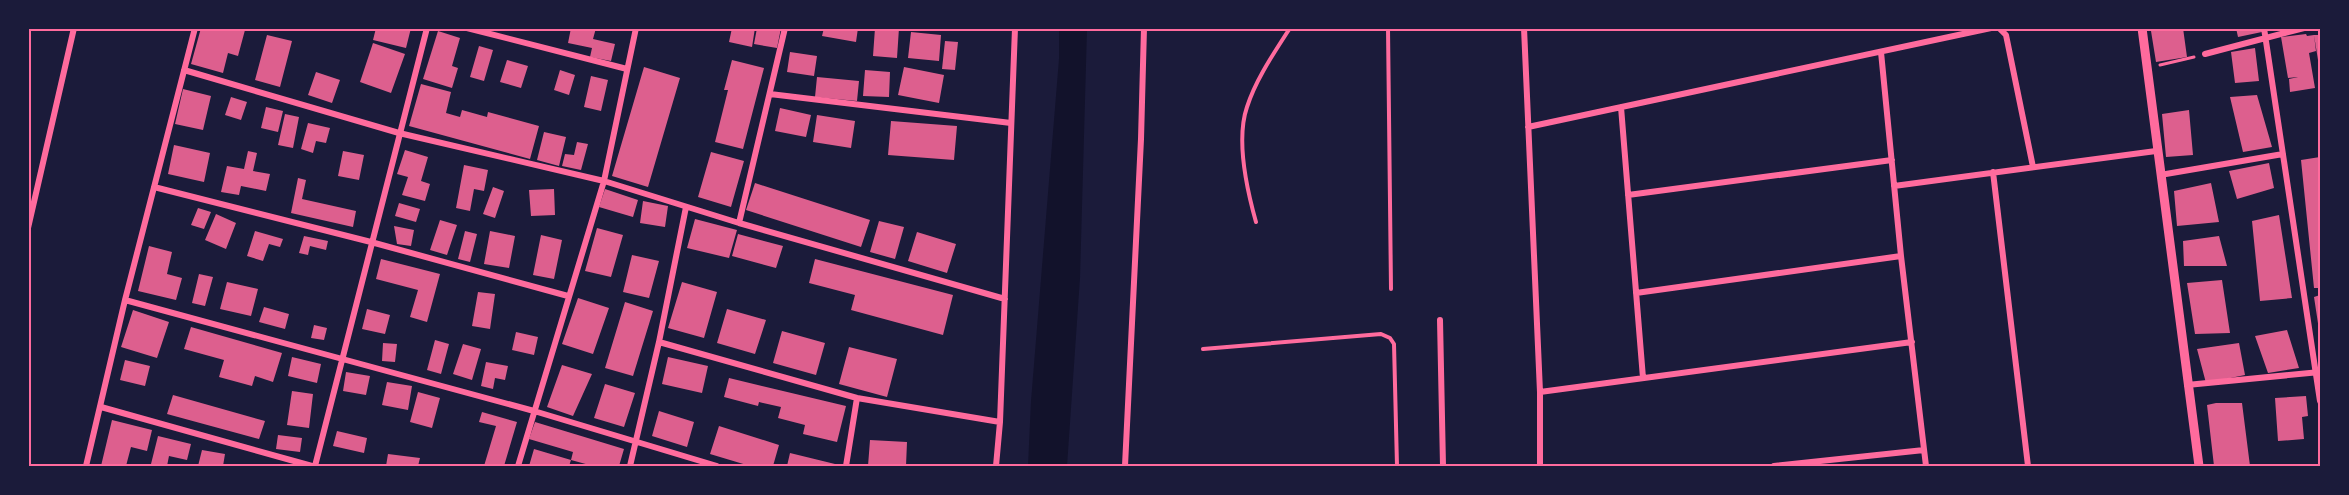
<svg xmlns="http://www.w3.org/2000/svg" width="2349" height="495" viewBox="0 0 2349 495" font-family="Quicksand,sans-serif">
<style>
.water{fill:#12122b}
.building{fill:#dd5f8e}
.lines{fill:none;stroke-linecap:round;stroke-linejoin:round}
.path{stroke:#ff6b9d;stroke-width:3}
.service{stroke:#ff6b9d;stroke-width:4}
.minor{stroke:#ff6b9d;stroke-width:6}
.tertiary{stroke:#ff6b9d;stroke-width:9}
.neatline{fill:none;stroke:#ff6b9d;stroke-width:2}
</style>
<rect width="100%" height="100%" fill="#1b1b3a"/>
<!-- water -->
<path class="water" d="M1059,29H1087L1080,278L1067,466H1028L1031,401L1059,59Z"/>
<!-- building -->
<path class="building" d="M201,28L245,30L238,56L228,53L223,73L191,64Z
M376,28H411L406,48L373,40Z
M571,28H596L593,39L615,44L611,61L590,57L592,48L568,43Z
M732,28H755L752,47L729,42Z
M757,28H781L777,48L754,44Z
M824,28H858L856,42L822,36Z
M875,28H899L897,58L873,56Z
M2164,28H2183L2187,57L2156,62L2151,31Z
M2236,28H2262V32L2238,37Z
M438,31L460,38L452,66L458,68L452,88L423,79Z
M911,32L941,35L939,61L908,58Z
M2306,34L2307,36L2314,35L2316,51L2309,53L2315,88L2290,92L2289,79L2298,77L2288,78L2281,37Z
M267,35L292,41L280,87L255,80Z
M2314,35H2320V60H2318Z
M945,41L958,42L955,70L942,69Z
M373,43L405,54L391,93L360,82Z
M479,46L493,50L484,81L470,77Z
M2255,48L2259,81L2235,83L2231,52Z
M790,52L817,56L814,76L787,72Z
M507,60L528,66L521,88L500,82Z
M732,60L764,68L743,149L715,142L728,90H724Z
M644,67L680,78L648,187L612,176Z
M904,67L944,75L939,103L898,95Z
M560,70L575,75L569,95L554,90Z
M865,70L890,72L889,97L863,96Z
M316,72L340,80L332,103L308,95Z
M591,76L608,80L601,111L584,107Z
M817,77L859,81L857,101L815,97Z
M421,84L451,92L446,113L460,117L462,110L487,117L488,112L539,126L530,159L409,126Z
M183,89L211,96L203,130L175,124Z
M2257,95L2272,147L2243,152L2230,97Z
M231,97L247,102L241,120L225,115Z
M266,107L283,111L278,132L261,128Z
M780,108L811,115L806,137L775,131Z
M2189,110L2193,155L2166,157L2162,114Z
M285,114L299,117L293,148L278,145Z
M817,115L855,121L851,148L813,142Z
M891,121L957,126L954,160L888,155Z
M308,123L330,128L326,143L316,141L313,153L301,149Z
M544,132L566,137L559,166L537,160Z
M577,142L588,144L581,170L562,166L565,154L574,155Z
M174,145L210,153L204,182L168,174Z
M405,150L428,157L421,181L430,184L425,201L402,195L408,177L397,174Z
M248,151L257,153L253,171L270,174L266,191L241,186L239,195L221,192L227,166L244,169Z
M343,151L364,155L359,180L338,176Z
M711,152L744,161L731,207L698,197Z
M2320,157V288H2314L2301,160Z
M2269,163L2274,188L2237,199L2229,171Z
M464,165L488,170L484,191L474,189L470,211L456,208Z
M298,178L306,180L302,199L356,211L353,227L291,213Z
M755,183L870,220L861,247L746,210Z
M2211,183L2219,222L2177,226L2174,191Z
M493,187L504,191L495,218L483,214Z
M554,189L555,215L531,216L529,190Z
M605,189L638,200L633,217L599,207Z
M643,201L668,206L665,227L640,223Z
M399,203L420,209L416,222L395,216Z
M198,208L211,212L204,229L191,225Z
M216,214L236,223L226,249L205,240Z
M2279,215L2292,298L2260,301L2252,221Z
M695,219L737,230L729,258L687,248Z
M440,220L457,225L447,255L430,250Z
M879,221L904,227L895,259L870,252Z
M394,226L414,230L411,246L397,244Z
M597,228L623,235L611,277L585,271Z
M255,231L283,239L280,247L269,244L263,261L247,256Z
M465,231L477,234L470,262L458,259Z
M490,231L515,236L509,268L484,264Z
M917,232L956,244L947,273L908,261Z
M738,234L783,246L776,268L732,256Z
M541,235L562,240L554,279L533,275Z
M304,236L328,241L326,250L310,246L308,255L299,253Z
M2219,236L2227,266H2184L2183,241Z
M149,246L172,252L167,274L182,278L176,300L138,291Z
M632,255L659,261L649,298L623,292Z
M381,259L440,274L427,322L410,317L418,290L376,279Z
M815,259L953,295L943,335L851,310L855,295L809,283Z
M199,274L213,277L205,306L192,303Z
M2222,280L2230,333L2195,334L2187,283Z
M227,282L258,289L251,316L220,309Z
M682,282L717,292L704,338L668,328Z
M478,292L495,294L490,329L472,326Z
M2320,295V330H2319L2314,297Z
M578,298L609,308L593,354L562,344Z
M625,302L653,311L633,376L605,368Z
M264,307L289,314L285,329L259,322Z
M367,309L390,315L385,334L362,329Z
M727,309L766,320L755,354L717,343Z
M133,310L169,322L157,358L121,347Z
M314,325L327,328L324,340L311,338Z
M191,327L282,353L273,382L255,376L252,386L219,377L224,360L184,349Z
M2287,330L2299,368L2268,373L2255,336Z
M782,331L825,343L816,375L773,363Z
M516,332L538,337L534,355L512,350Z
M435,340L449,344L441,374L427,370Z
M383,343L397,344L395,362L382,361Z
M2239,343L2245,375L2206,383L2197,349Z
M463,344L481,349L472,380L453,374Z
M849,347L897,359L887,397L839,384Z
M292,357L321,364L317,383L288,376Z
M668,357L708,366L702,393L662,384Z
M125,360L150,366L145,386L120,380Z
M486,362L508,366L505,380L495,378L493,389L481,386Z
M562,365L592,374L573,416L547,407Z
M346,372L370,376L366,395L343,391Z
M729,378L846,406L837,442L803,434L805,425L778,418L781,407L759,402L758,406L724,397Z
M387,382L412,386L408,410L382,405Z
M605,384L635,393L624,427L594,418Z
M292,391L313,394L309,428L287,425Z
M418,392L440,398L432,428L410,422Z
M173,395L265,421L259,439L167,414Z
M2306,396L2308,416L2302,417L2304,439L2278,441L2275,398Z
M2216,403H2242L2250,466H2214L2207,405Z
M659,411L694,422L687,447L652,436Z
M482,412L517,422L504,466H484L496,426L479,422Z
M112,420L152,430L147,451L131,447L126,466H101Z
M535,422L624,449L619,466H593L571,460L573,452L529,439Z
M719,426L779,445L773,466H750L710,454Z
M337,431L367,438L364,453L333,446Z
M278,435L302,438L300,452L276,449Z
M158,436L191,444L187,460L169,456L167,466L151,464Z
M870,440L907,442L906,466H868Z
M534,449L571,460L569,466H529Z
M202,450L225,454L223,466H198Z
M790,453L835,464L834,466H787Z
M388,454L420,458L418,466H386Z"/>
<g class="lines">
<!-- path -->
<path class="path" d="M2160,65L2194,57"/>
<!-- service -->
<path class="service" d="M1388,28L1391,289
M1256,222C1247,190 1236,139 1247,107C1256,79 1274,53 1290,28
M1203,349L1381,334L1390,338L1394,344L1397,466"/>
<!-- minor -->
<path class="minor" d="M467,28L627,69
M1524,28L1540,392V466
M1999,28L2006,35L2033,167
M2264,28L2320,401
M1881,52L1901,256L1926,466
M2205,54L2304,28
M184,70L399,133L604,181L739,223L1005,299
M770,94L1011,123
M1621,107L1643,378
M1528,127L1991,28
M1993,172L2028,466
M2160,175L2283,154
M1894,186L2156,151
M154,187L371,242L568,296
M1628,195L1892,160
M739,223L785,28
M28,228L74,28
M1636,293L1901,256
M125,300L534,411L717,466
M1440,320L1443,466
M659,342L857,398L1000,422
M2187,385L2320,372
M1540,392L1912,342
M101,407L312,466
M86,466L125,300L195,28
M315,466L427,28
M518,466L604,181L636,28
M630,466L659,342L686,207
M846,466L857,398
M996,466L1000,422L1015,28
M1125,466L1141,139L1144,28
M1774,466L1924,450"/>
<!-- tertiary -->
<path class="tertiary" d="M2142,28L2199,466"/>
</g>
<!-- border -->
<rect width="2349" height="495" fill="none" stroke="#1b1b3a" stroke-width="60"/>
<rect x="30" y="30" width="2289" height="435" class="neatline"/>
</svg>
